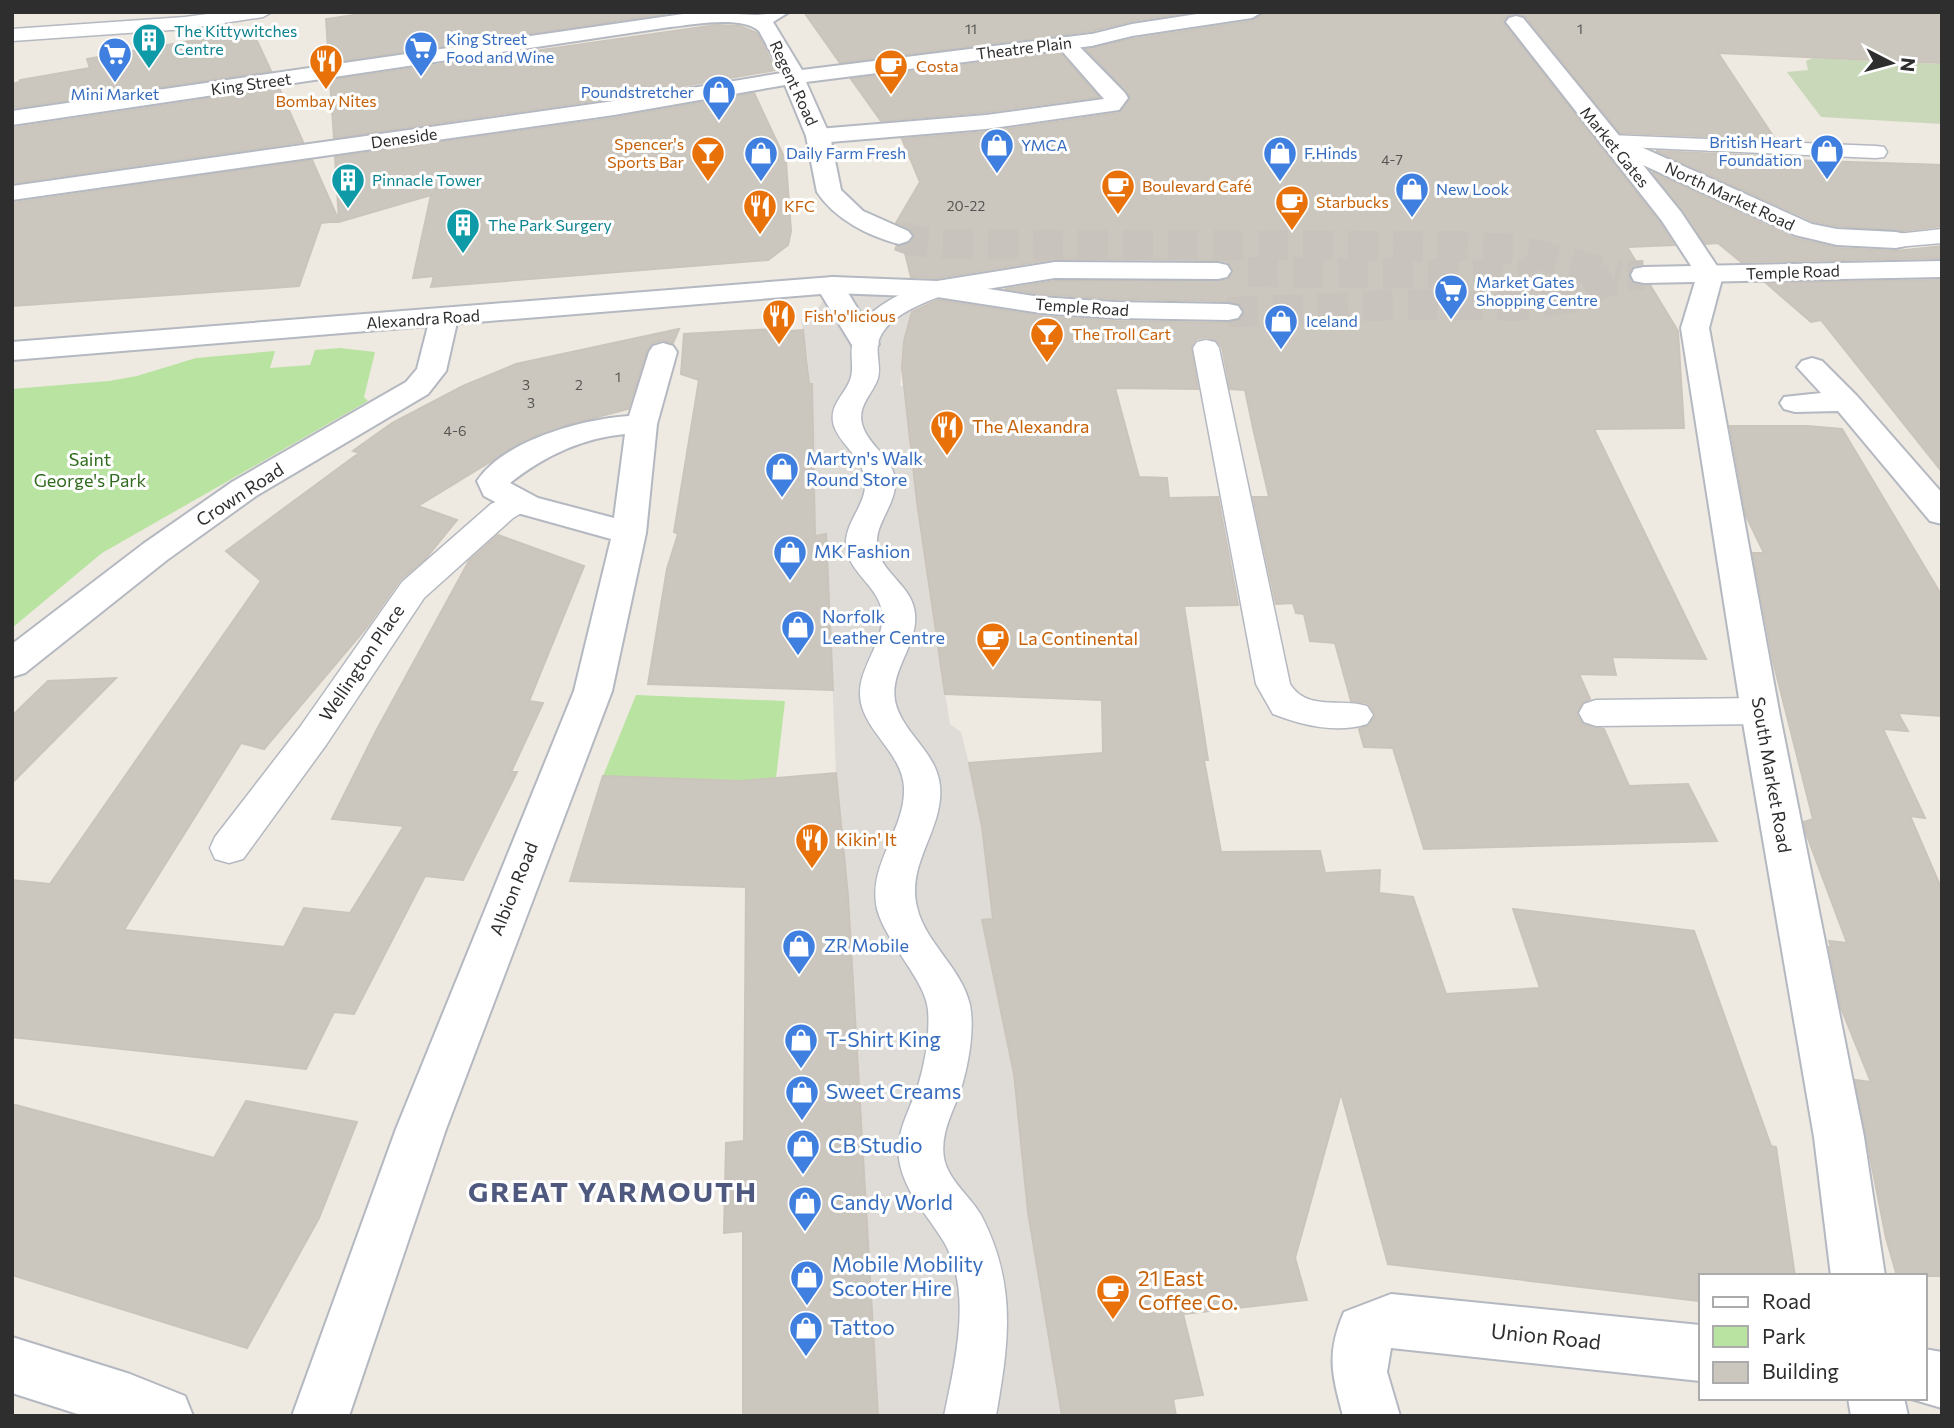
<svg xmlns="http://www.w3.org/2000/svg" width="1954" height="1428" viewBox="0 0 1954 1428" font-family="Commissioner,sans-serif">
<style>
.green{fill:#b9e3a0}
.cemetery{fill:#c9d8b9}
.plaza{fill:#dfdcd8}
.building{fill:#cbc7bf;stroke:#cac4bb;stroke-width:2}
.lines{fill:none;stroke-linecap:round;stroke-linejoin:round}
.minor-tunnel{stroke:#c8c4bd;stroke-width:30;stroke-dasharray:30 15;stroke-linecap:butt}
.secondary-tunnel{stroke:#c8c4bd;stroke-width:30;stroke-dasharray:30 15;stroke-linecap:butt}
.service-casing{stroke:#b4b8c0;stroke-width:3}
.pedestrian-casing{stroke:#b4b8c0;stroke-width:4}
.minor-casing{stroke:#b4b8c0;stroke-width:4}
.secondary-casing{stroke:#b4b8c0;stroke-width:4}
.service{fill:#fff;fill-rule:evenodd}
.pedestrian{fill:#fff;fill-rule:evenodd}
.minor{fill:#fff;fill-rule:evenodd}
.secondary{fill:#fff;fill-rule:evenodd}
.labels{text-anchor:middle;stroke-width:6;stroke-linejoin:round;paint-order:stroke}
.number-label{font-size:14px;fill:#555452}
.far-culture-label{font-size:16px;fill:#0d838f;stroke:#fff;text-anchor:start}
.far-shop-label{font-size:16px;fill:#366cbe;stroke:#fff;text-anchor:start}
.far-street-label{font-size:16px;fill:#2e2e2e;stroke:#fff}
.far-food-label{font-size:16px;fill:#c56008;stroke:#fff;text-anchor:start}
.food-label{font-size:18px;fill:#c56008;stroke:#fff;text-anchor:start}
.shop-label{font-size:18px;fill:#366cbe;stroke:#fff;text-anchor:start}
.park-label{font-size:18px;fill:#306b1e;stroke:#fff}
.street-label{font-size:18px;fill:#2e2e2e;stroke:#fff}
.near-shop-label{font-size:21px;fill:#366cbe;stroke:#fff;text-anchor:start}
.near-food-label{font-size:21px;fill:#c56008;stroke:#fff;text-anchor:start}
.near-street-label{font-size:21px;fill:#2e2e2e;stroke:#fff}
.near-district-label{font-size:28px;font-weight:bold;letter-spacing:2px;fill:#4f587e;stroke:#fff}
</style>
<rect width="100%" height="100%" fill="#eee9e1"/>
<!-- green -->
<path class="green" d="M340,348L375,352L364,397L368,401L102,553L12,628V389L109,381L137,376L196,358L275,351L270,368L310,365L315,350Z
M636,695L785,701L776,778V823L764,781L603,776Z"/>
<!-- cemetery -->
<path class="cemetery" d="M1813,58L1942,64V124L1821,117L1787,72L1808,70L1806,61Z"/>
<!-- plaza -->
<path class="plaza" d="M821,291L908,293L1002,308L1017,312L1030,324L904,341L900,386H914L910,439L932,613L950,724L961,732L978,799L995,919L983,920L1012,1059L1028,1212L1062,1416H878L848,896L836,773L826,534L815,536L808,360L801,320L820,306L823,300Z"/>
<!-- building -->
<path class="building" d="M375,12H677L329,63L326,19Z
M804,12H1191L1132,21L1091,31L840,63Z
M1265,12H1942V63L1718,53L1775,139L1620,133L1525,16L1515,13L1507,16L1503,22L1660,223L1674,245L1627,247L1638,265L1632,268L1629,276L1633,284L1650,285L1678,331L1684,428L1594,429L1706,659L1612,657L1616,675L1579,674L1590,699L1582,703L1577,714L1583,724L1604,729L1629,786L1688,784L1717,841L1424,849L1393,748L1364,747L1359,729L1369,725L1375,714L1368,703L1351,701L1335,643L1310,641L1304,614L1296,613L1293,603L1276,604L1253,497H1269L1253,428L1245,390L1230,389L1222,347L1217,341L1207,337L1196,339L1191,347L1198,389L1115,388L1139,477L1167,478L1169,498L1218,497L1238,605L1184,606L1208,760H1204L1221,852L1320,851L1325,873L1380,870L1379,893L1413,897L1446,994L1540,988L1513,909L1694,931L1771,1146L1776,1147L1795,1276H1700V1301L1388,1264L1341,1093L1295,1258L1307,1300L1183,1314L1203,1395L1173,1399L1176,1416H1062L1028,1212L1014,1074L982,920L993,919L982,827L969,763L1103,753L1102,700L945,694L917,502L902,368L904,341L912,312L938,300L1041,316L1115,321L1228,323L1240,319L1244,311L1239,303L1228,301L1115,299L1041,294L1005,289L1055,281L1228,280L1233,270L1228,262L1219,260L1055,259L937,278L911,277L903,245L910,243L915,236L909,229L896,223L920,182L902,139L986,132L1119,113L1130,97L1086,49L1133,39L1252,21Z
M716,25L740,26L757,33L776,70L614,98L334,138L330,80Z
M252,30L271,71L12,108V84L20,82V80L90,68L87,59Z
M1060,53L1099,97L986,112L881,121L851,79Z
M279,88L303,142L12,183V128Z
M754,93L786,161L788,190L791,231L788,245L768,260L431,287L434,276L413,278L431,195L339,222L335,157L614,118Z
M1656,151L1787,157L1789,160L1942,165V226L1902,231L1837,226L1813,221Z
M312,160L339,221L321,223L299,286L12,306V203Z
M1652,172L1794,238L1837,248L1896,251L1942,246V258L1741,262L1718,243L1705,244Z
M1942,280V472L1821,320L1811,322L1766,283Z
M679,329L673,343L662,340L652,343L647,351L628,409L567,425L524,441L418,506L457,520L426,558L400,580L367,627L264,749L241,743L124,930L284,947L304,908L350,913L404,826L332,819L375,733L469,561L498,535L584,566L529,701L543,703L511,772H517L463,880L425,876L354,1014L334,1012L306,1069L12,1037V880L50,884L261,581L226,551L359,453L353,451L392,423L463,386L516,364Z
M775,329V332L803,330L809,384H812L815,536L826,534L833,690L648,684L667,569L678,534L674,532L699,380L681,374L684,334Z
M1730,426H1807L1842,429L1942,596V716L1898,713L1908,731L1883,729L1925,818L1910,816L1942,890V1276H1897L1886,1238L1855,1080L1871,1082L1841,1008L1829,947H1831L1829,941L1847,943L1806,833L1804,822L1813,819L1773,661L1753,553H1764L1746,516Z
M116,678L12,783V716L48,681Z
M836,773L848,896L878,1416H743V1231L724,1233L726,1143L744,1141L746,887L570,881L603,776L742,781Z
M246,1101L357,1122L319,1218L247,1348L12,1275V1104L214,1158Z"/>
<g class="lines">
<!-- minor-tunnel -->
<path class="minor-tunnel" d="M899,236L913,241L943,244L1456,246L1513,249L1620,276
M1248,272L1534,275"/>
<!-- secondary-tunnel -->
<path class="secondary-tunnel" d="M1228,312L1400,305L1516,306L1571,298L1620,276L1644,275"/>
<!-- service casing -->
<g class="service-casing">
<path id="service" d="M222,12H272L263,17L185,29L12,41V29L185,17Z
M1610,135L1876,146L1884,147L1887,152L1884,157L1876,158L1602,146L1599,141L1602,136Z
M1942,229V243L1896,247L1888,245L1884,240L1888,235Z
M937,282L946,284L949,289L946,294C923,303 883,317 878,344C876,357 882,369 877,381C870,397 856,408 863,427C870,447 892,457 895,479C898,505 871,525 878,551C884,575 913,587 915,614C918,647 887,672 896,705C905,735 937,753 940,786C944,829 906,863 917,907C925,943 962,968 970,1005C975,1031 968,1067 960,1092C952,1113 940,1135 944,1158C948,1180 970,1196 981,1215C1017,1284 1009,1342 996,1416H944C955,1362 973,1292 944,1242C927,1214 904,1192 899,1159C895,1133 910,1110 918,1086C925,1063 930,1035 928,1010C926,981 886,943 877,909C867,864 906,830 904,787C902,754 868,734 861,703C854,670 886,644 882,612C879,588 853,575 847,552C840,525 868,506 865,480C863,457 841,446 834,426C828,406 844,396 850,380C855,367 849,355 853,342C862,308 906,289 937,282Z
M1206,340L1215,342L1219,348L1290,684C1306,711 1340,698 1367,706L1373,715L1367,724C1336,734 1302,725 1273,714L1256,684L1193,348L1197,342Z
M519,492L530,494L534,501L530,508L513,518L424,598L326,745L243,859L229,863L215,859L210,848L215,837L300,727L402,582L491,504Z
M1760,698L1772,702L1777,711L1772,720L1760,724L1596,726L1584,722L1579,713L1584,704L1596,700Z"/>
</g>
<!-- pedestrian casing -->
<g class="pedestrian-casing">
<path id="pedestrian" d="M1210,12H1262L1252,18L1132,36L1091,46L1084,44L1081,40L1084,36L1132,24Z
M1065,37L1072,39L1125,93L1128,98L1119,110L986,129L818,143L810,141L806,136L810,131L818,129L986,115L1104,99L1055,43L1058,39Z
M833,277L843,279L847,291L879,344L875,350L865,353L855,350L819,291L823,279Z"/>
</g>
<!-- minor casing -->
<g class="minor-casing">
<path id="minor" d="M697,12L757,15L789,12L773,22L802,70L1091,34L1098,36L1101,40L1098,44L1091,46L806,82L830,136L841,190L863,211L908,231L912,236L908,241L899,244C868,236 835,219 817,192L806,136L785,85L614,115L12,200V186L614,101L782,73L759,31C741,15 693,25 670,27L12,125V111Z
M1516,16L1523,18L1621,138L1812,224L1837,229L1896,232L1905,234L1909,240L1905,246L1896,248L1837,245L1795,235L1643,165L1681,212L1723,275L1709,328L1779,711L1864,1137L1885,1276H1831L1814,1137L1741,711L1681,328L1697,275L1662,221L1506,22L1509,18Z
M1055,262L1218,263L1227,265L1231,271L1227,277L1218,279L1055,278L937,297L927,295L923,289L927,283L937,281Z
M444,310L454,312L458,318L446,371L428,394L256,496L167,560L25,673L12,677V644L143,544L232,482L406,382L417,369L430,318L434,312Z
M663,343L673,346L677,352L657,424L646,533L612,691L446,1129L349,1416H292L396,1129L574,691L611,539L514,512L484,496L477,481C504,440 583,419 629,416L649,352L653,346ZM625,434L614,518L538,498L510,483C544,456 582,438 625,434Z
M1812,358L1822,361L1857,396L1942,493V524L1930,521L1838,411L1795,412L1784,409L1780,403L1784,397L1821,393L1797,367L1802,361Z
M1391,1294L1700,1325V1381L1391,1348L1387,1372L1400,1416H1343C1332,1374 1326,1354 1344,1312Z
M12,1337L130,1374L185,1396L193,1416H84L12,1393Z
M1924,1349L1942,1352V1408L1908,1398H1924Z
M1848,1398H1904L1908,1416H1851Z"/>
</g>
<!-- secondary casing -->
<g class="secondary-casing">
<path id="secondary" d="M1942,261V277L1644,283L1634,281L1631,275L1634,269L1644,267Z
M833,277L937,281L1041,297L1115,302L1228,304L1238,306L1242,312L1238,318L1228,320L1115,318L1041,313L937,297L833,293L12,360V342Z"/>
</g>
<!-- service -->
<use href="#service" class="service"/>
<!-- pedestrian -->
<use href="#pedestrian" class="pedestrian"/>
<!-- minor -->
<use href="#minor" class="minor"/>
<!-- secondary -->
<use href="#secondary" class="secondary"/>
</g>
<!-- icons -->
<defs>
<g id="building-pin" transform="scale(1.75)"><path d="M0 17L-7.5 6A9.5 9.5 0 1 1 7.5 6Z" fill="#0f9aa8" stroke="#fff"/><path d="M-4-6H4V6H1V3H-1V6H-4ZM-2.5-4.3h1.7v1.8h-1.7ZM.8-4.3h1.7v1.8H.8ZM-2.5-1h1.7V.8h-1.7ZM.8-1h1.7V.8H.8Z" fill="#fff"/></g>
<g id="supermarket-pin" transform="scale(1.75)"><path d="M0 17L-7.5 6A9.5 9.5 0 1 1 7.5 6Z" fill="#3f7fe0" stroke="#fff"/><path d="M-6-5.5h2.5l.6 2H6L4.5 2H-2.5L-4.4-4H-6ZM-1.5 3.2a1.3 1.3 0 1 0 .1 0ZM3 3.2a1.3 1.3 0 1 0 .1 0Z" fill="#fff"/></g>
<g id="restaurant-pin" transform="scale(1.75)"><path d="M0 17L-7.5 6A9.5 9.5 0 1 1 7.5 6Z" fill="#e8710a" stroke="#fff"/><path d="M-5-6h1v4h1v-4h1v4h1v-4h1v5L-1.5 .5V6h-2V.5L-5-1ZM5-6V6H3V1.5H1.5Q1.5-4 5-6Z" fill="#fff"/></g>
<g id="cafe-pin" transform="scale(1.75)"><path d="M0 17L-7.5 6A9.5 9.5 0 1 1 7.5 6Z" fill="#e8710a" stroke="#fff"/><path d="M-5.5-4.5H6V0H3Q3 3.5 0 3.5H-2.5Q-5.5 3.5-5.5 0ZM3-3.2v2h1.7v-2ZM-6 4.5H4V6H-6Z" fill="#fff"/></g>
<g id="shop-pin" transform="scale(1.75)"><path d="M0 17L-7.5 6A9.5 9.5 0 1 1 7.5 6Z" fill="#3f7fe0" stroke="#fff"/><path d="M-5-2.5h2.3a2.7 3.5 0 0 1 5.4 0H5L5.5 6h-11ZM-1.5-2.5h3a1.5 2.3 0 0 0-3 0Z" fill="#fff"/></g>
<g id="bar-pin" transform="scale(1.75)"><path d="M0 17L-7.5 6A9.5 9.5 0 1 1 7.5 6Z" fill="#e8710a" stroke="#fff"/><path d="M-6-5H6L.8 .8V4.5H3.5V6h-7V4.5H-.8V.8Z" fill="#fff"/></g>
</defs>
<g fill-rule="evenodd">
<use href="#building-pin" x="149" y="40"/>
<use href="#supermarket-pin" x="421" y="48"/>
<use href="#supermarket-pin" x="115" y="54"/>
<use href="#restaurant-pin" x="326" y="61"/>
<use href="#cafe-pin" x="891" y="66"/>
<use href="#shop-pin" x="719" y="92"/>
<use href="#shop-pin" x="997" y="145"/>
<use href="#shop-pin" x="1827" y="151"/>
<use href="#bar-pin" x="708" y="153"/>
<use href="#shop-pin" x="761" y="153"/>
<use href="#shop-pin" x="1280" y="153"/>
<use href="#building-pin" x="348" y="180"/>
<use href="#cafe-pin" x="1118" y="186"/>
<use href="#shop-pin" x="1412" y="189"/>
<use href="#cafe-pin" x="1292" y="202"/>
<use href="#restaurant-pin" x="760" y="206"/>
<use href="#building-pin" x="463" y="225"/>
<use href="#supermarket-pin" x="1451" y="291"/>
<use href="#restaurant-pin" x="779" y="316"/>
<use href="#shop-pin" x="1281" y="321"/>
<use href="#bar-pin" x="1047" y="334"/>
<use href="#restaurant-pin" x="947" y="427"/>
<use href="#shop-pin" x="782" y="469"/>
<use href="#shop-pin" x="790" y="552"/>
<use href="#shop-pin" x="798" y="627"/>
<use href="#cafe-pin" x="993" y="639"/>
<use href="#restaurant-pin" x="812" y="840"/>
<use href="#shop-pin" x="799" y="946"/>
<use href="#shop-pin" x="801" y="1040"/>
<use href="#shop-pin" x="802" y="1092"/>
<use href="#shop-pin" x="803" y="1146"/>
<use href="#shop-pin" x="805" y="1203"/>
<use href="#shop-pin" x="807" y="1277"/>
<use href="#cafe-pin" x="1113" y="1291"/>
<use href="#shop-pin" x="806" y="1328"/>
</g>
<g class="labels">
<!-- number labels -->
<g class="number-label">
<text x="971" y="34">11</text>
<text x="1580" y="34">1</text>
<text x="1392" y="165">4-7</text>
<text x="966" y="211">20-22</text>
<text x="618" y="382">1</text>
<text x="526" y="390">3</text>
<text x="579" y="390">2</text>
<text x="531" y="408">3</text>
<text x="455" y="436">4-6</text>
</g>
<!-- far-culture labels -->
<g class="far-culture-label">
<text x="174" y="37">The Kittywitches<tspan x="174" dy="18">Centre</tspan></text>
<text x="372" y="186">Pinnacle Tower</text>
<text x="488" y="231">The Park Surgery</text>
</g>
<!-- far-shop labels -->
<g class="far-shop-label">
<text x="446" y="45">King Street<tspan x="446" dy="18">Food and Wine</tspan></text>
<text x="694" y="98" text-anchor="end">Poundstretcher</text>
<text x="115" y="100" text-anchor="middle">Mini Market</text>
<text x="1802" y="148" text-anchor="end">British Heart<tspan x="1802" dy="18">Foundation</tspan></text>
<text x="1021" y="151">YMCA</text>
<text x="786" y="159">Daily Farm Fresh</text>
<text x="1304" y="159">F.Hinds</text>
<text x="1436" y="195">New Look</text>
<text x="1476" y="288">Market Gates<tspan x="1476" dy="18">Shopping Centre</tspan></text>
<text x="1306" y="327">Iceland</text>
</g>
<!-- far-street labels -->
<g class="far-street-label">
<text transform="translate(1024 48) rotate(-7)" y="6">Theatre Plain</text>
<text transform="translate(794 83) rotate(65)" y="6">Regent Road</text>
<text transform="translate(251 84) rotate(-8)" y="6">King Street</text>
<text transform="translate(404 138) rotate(-8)" y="6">Deneside</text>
<text transform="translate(1615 147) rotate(51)" y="6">Market Gates</text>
<text transform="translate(1730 196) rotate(25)" y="6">North Market Road</text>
<text transform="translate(1793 272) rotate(-2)" y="6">Temple Road</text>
<text transform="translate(1082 307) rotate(4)" y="6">Temple Road</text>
<text transform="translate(423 319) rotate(-4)" y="6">Alexandra Road</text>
</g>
<!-- far-food labels -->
<g class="far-food-label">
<text x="916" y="72">Costa</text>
<text x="326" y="107" text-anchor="middle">Bombay Nites</text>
<text x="684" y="150" text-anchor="end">Spencer's<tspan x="684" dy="18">Sports Bar</tspan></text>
<text x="1142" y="192">Boulevard Café</text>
<text x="1316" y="208">Starbucks</text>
<text x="784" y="212">KFC</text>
<text x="804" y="322">Fish'o'licious</text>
<text x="1072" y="340">The Troll Cart</text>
</g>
<!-- food labels -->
<g class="food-label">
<text x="972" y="433">The Alexandra</text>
<text x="1018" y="645">La Continental</text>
<text x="836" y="846">Kikin' It</text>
</g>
<!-- shop labels -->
<g class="shop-label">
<text x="806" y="465">Martyn's Walk<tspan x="806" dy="21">Round Store</tspan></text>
<text x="814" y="558">MK Fashion</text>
<text x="822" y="623">Norfolk<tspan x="822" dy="21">Leather Centre</tspan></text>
<text x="824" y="952">ZR Mobile</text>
</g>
<!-- park labels -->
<g class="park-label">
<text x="90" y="466">Saint<tspan x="90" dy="21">George's Park</tspan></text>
</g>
<!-- street labels -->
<g class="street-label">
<text transform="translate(240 495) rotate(-33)" y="6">Crown Road</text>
<text transform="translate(362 663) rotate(-56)" y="6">Wellington Place</text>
<text transform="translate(1771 775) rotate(80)" y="6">South Market Road</text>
<text transform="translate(514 889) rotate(-68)" y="6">Albion Road</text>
</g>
<!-- near-shop labels -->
<g class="near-shop-label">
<text x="826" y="1047">T-Shirt King</text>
<text x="826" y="1099">Sweet Creams</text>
<text x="828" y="1153">CB Studio</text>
<text x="830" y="1210">Candy World</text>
<text x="832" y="1272">Mobile Mobility<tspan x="832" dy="24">Scooter Hire</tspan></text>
<text x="830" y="1335">Tattoo</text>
</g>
<!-- near-food labels -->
<g class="near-food-label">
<text x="1138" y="1286">21 East<tspan x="1138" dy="24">Coffee Co.</tspan></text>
</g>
<!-- near-street labels -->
<g class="near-street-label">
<text transform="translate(1546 1337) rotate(6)" y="7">Union Road</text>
</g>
<!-- near-district labels -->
<g class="near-district-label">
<text x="613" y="1202">GREAT YARMOUTH</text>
</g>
</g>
<!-- border -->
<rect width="1954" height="1428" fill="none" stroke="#2e2e2e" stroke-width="28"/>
<!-- legend -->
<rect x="1699" y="1274" width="228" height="126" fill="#ffffff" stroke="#ababab" stroke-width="2"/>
<rect x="1713" y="1297" width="35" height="10" fill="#ffffff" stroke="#ababab" stroke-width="2"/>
<text x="1762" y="1309" font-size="21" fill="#2e2e2e">Road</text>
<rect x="1713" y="1326" width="35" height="21" fill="#b9e3a0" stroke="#ababab" stroke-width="2"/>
<text x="1762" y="1344" font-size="21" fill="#2e2e2e">Park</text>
<rect x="1713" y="1362" width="35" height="21" fill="#cbc7bf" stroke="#ababab" stroke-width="2"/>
<text x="1762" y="1379" font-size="21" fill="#2e2e2e">Building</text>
<!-- north arrow -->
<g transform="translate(1891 63) rotate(96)" stroke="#ffffff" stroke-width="5" paint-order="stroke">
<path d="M0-5L12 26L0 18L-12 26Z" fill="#2e2e2e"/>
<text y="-10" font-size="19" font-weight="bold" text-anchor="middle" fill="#2e2e2e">N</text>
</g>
</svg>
